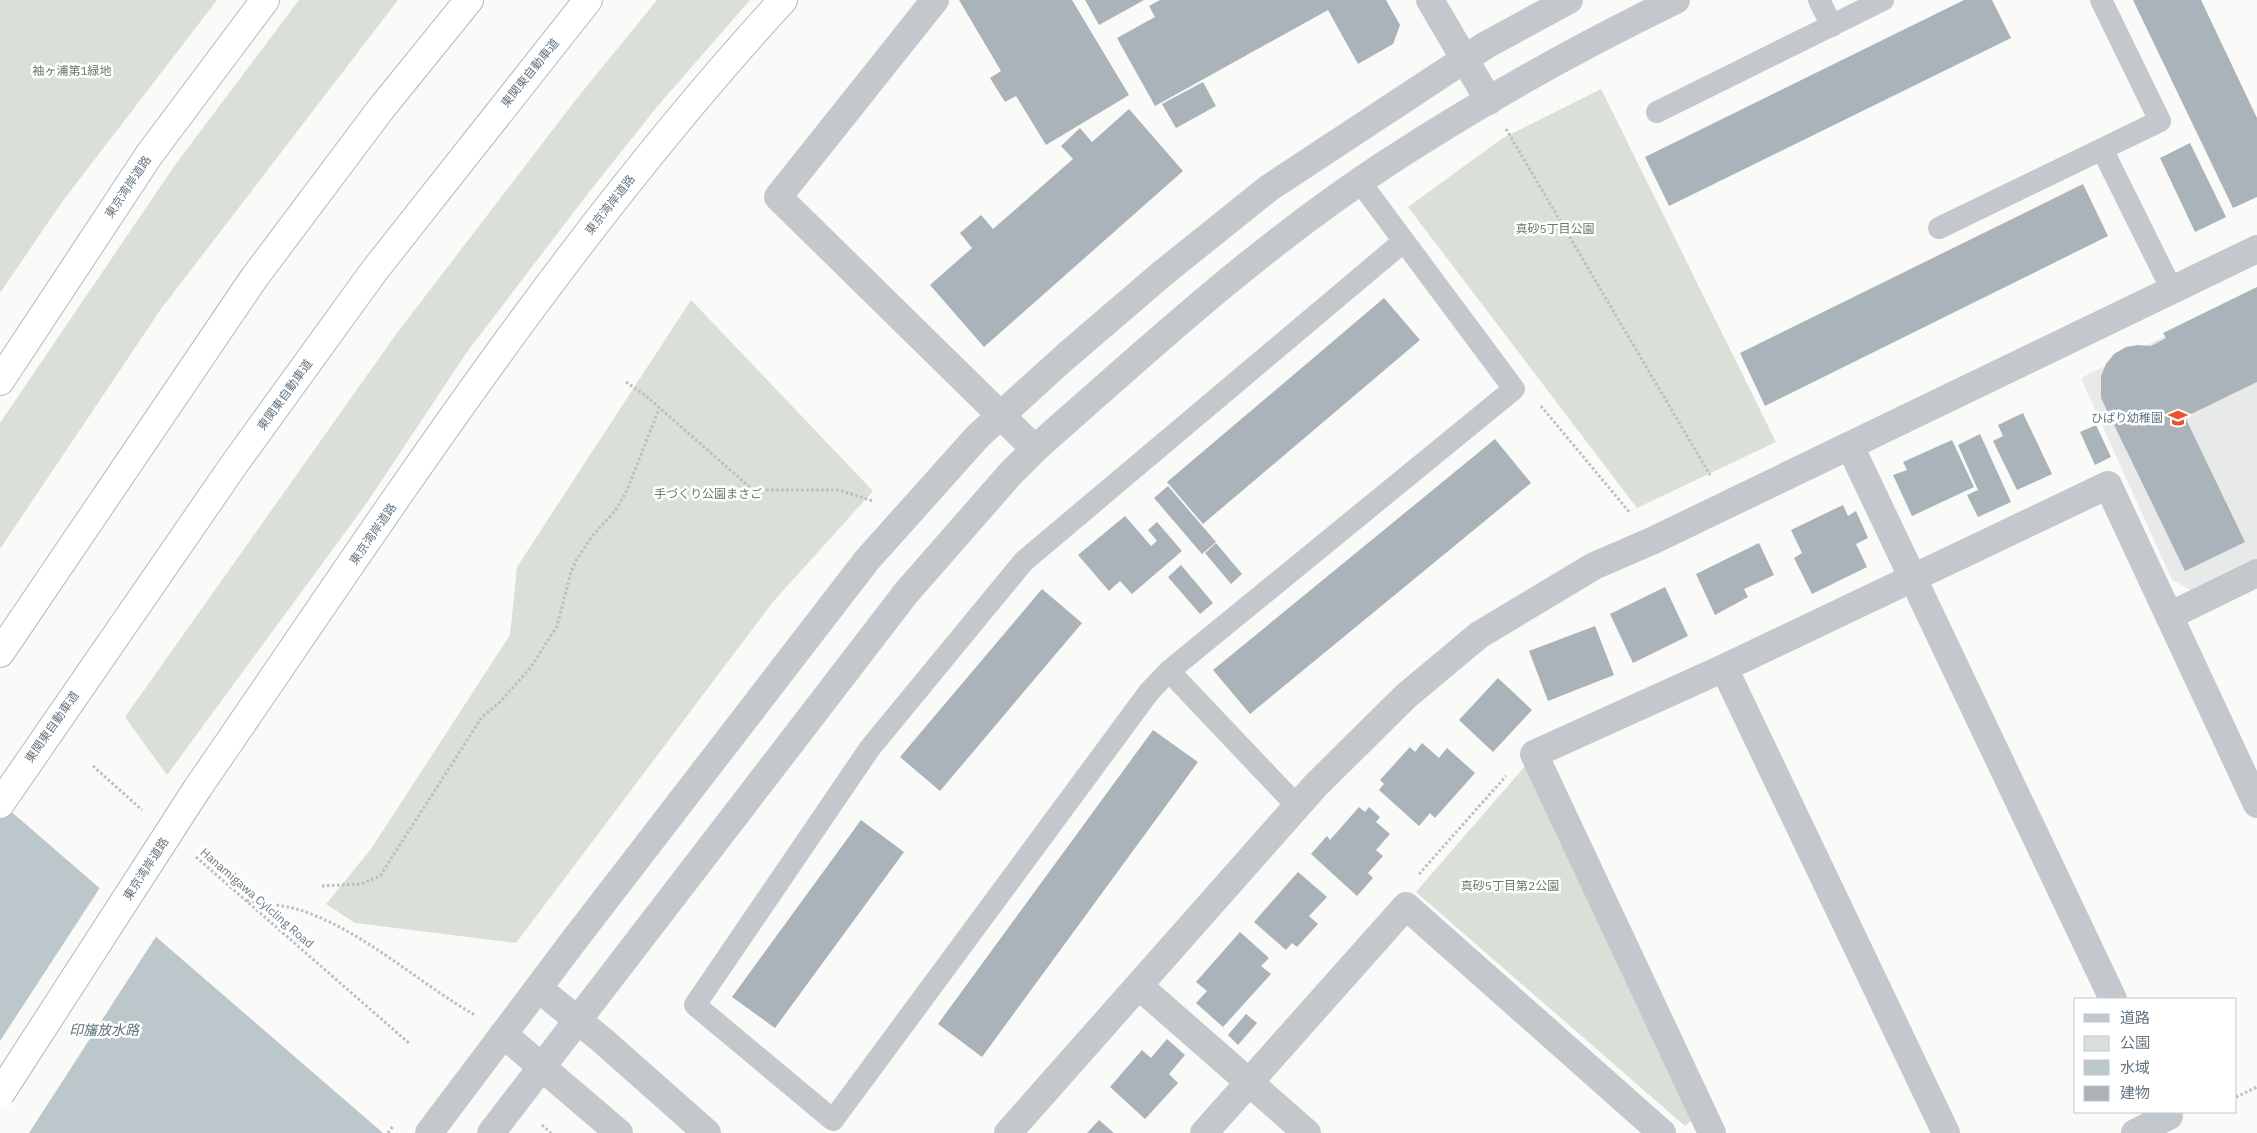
<svg xmlns="http://www.w3.org/2000/svg" width="2257" height="1133" viewBox="0 0 2257 1133" font-family="'IBM Plex Sans','Noto Sans JP',sans-serif">
<style>
.built{fill:#e8e9e9}
.green{fill:#dadfd7}
.water{fill:#bbc7cb}
.pier{fill:#fafaf8}
.building{fill:#aab3b9}
.lines{fill:none;stroke-linecap:round;stroke-linejoin:round}
.trunk-casing{stroke:#b4b9bd;stroke-width:30}
.motorway-casing{stroke:#b4b9bd;stroke-width:30}
.path{stroke:#bbbfc2;stroke-width:3;stroke-dasharray:2.5 2.5;stroke-linecap:butt}
.service{stroke:#c3c8cc;stroke-width:22}
.minor{stroke:#c3c8cc;stroke-width:28}
.tertiary{stroke:#c3c8cc;stroke-width:28}
.trunk{stroke:#fff;stroke-width:28}
.motorway{stroke:#fff;stroke-width:28}
.trunk-bridge-casing{stroke:#b4b9bd;stroke-width:30;stroke-linecap:butt}
.trunk-bridge{stroke:#fff;stroke-width:28}
.labels{text-anchor:middle;stroke-width:5;stroke-linejoin:round;paint-order:stroke}
.park-label{font-size:12px;fill:#687a64;stroke:#fff}
.street-label{font-size:12px;fill:#657683;stroke:#fff}
.poi-label{font-size:12px;fill:#657683;stroke:#fff;text-anchor:end}
.water-label{font-size:14px;font-style:italic;fill:#60757c;stroke:#fff}
</style>
<rect width="100%" height="100%" fill="#fafaf8"/>
<!-- built -->
<path class="built" d="M2257,290V560L2193,591L2172,580L2081,378Z"/>
<!-- green -->
<path class="green" d="M0,0H217L62,202L0,293Z
M299,0H398L161,309L0,549V423L175,165Z
M657,0H750L656,108L586,196L467,352L366,504L167,775L125,717L397,333L574,102Z
M1601,89L1776,442L1637,508L1408,207L1503,138Z
M691,300L873,491L772,603L516,943L355,923L326,904L371,849L510,635L517,567Z
M1526,765L1692,1120L1685,1126L1416,892Z"/>
<!-- water -->
<path class="water" d="M0,802L383,1133H0Z"/>
<!-- pier -->
<path class="pier" d="M101,886L157,935L29,1133H0V1041Z"/>
<!-- building -->
<path class="building" d="M959,0H1072L1129,95L1046,145L1016,96L1005,102L990,78L1001,71Z
M1085,0H1144L1099,25Z
M1160,0H1386L1400,25L1393,44L1358,64L1328,10L1155,106L1117,38L1155,17L1149,6Z
M1964,0H1992L2011,38L1669,206L1645,157Z
M2133,0H2201L2257,118V197L2233,208Z
M1203,82L1216,106L1176,128L1162,104Z
M1129,109L1183,171L984,347L930,285L972,248L960,233L981,215L993,229L1073,159L1061,146L1080,128L1092,142Z
M2190,143L2226,217L2195,232L2160,158Z
M2083,184L2108,236L1765,406L1740,353Z
M2257,287V382L2185,417L2245,542L2185,571L2101,398V376L2106,364L2114,354L2126,347L2138,345L2151,346L2166,338L2163,333Z
M1384,298L1420,340L1203,524L1167,482Z
M2023,413L2052,474L2017,490L1993,441L2003,436L1998,425Z
M2096,425L2111,457L2095,465L2080,432Z
M1980,434L2011,502L1978,517L1967,495L1978,490L1958,445Z
M1495,439L1531,483L1250,714L1213,670Z
M1952,440L1974,487L1912,516L1893,475L1907,470L1903,462Z
M1168,486L1216,542L1202,554L1154,498Z
M1843,505L1848,516L1856,511L1868,538L1856,544L1867,567L1812,594L1794,558L1802,553L1791,530Z
M1125,516L1151,546L1157,541L1148,530L1157,522L1182,551L1132,594L1120,581L1109,591L1078,555Z
M1216,543L1242,574L1231,584L1205,553Z
M1759,543L1774,575L1744,589L1748,597L1715,615L1696,574Z
M1181,565L1213,603L1200,614L1168,577Z
M1665,587L1688,636L1633,663L1610,614Z
M1042,589L1082,623L940,791L900,757Z
M1595,626L1614,675L1548,701L1529,651Z
M1498,678L1532,710L1493,752L1459,720Z
M1153,730L1198,762L982,1057L938,1024Z
M1422,743L1439,758L1447,748L1475,773L1435,818L1430,813L1419,826L1379,790L1384,784L1380,780L1410,747L1415,752Z
M1359,807L1365,812L1369,807L1380,817L1376,822L1390,834L1376,850L1383,856L1368,873L1373,878L1357,896L1311,854L1327,836L1330,840Z
M861,820L904,852L775,1028L732,997Z
M1298,872L1327,897L1309,916L1318,924L1297,947L1292,943L1286,950L1254,922Z
M1240,932L1269,958L1261,966L1271,974L1223,1027L1196,1003L1207,991L1196,982Z
M1246,1014L1257,1023L1238,1045L1228,1035Z
M1167,1039L1185,1055L1169,1074L1178,1083L1145,1119L1110,1087L1142,1050L1151,1058Z
M1099,1120L1114,1133H1087Z"/>
<g class="lines">
<!-- trunk casing -->
<g class="trunk-casing">
<path id="trunk" d="M0,381L149,155L265,0
M197,789C383,519 561,242 783,0"/>
</g>
<!-- motorway casing -->
<g class="motorway-casing">
<path id="motorway" d="M0,653L254,278L380,110L469,0
M0,804L233,466L374,271L588,0"/>
</g>
<!-- path -->
<path class="path" d="M1506,129L1710,475
M626,382L646,396L753,490H839L873,501
M1541,406L1630,513
M93,766L142,810
M196,857L410,1044
M1419,874L1506,776
M322,886L361,884L380,876L482,717L500,702L531,667L557,626L571,572L577,559L593,535L615,511L627,490L659,409
M247,900C264,904 283,905 300,910C364,931 417,982 475,1015
M2236,1097L2257,1087
M542,1125L551,1133
M388,1133L394,1125"/>
<!-- service -->
<path class="service" d="M1819,0L1832,26
M1657,112L1883,0
M2102,149L2172,290
M1360,182L1514,389L1169,671L1149,692L833,1120L695,1005L870,748L1024,561L1404,241
M1939,228L2160,121L2101,0
M1169,671L1297,806"/>
<!-- minor -->
<path class="minor" d="M935,0L778,197L1035,449
M1430,0L1489,101
M1850,446L2113,999
M2169,616L2257,573
M1724,668L1946,1133
M1139,986L1307,1133
M1204,1133L1406,906L1662,1133
M1712,1133L1534,754L1724,668L2108,485L2257,804
M2135,1133L2169,1116L2167,1112"/>
<!-- tertiary -->
<path class="tertiary" d="M538,988L602,1040L707,1133
M503,1034L619,1133
M429,1133L575,939L867,560L978,436L1065,357L1163,273L1269,188L1486,45L1569,0
M491,1133L906,593L1011,473L1035,449C1148,349 1260,246 1387,163C1479,103 1577,48 1676,0
M1008,1133L1316,785L1406,696L1479,635L1594,566L1654,540L2257,249"/>
<!-- trunk -->
<use href="#trunk" class="trunk"/>
<!-- motorway -->
<use href="#motorway" class="motorway"/>
<!-- trunk-bridge casing -->
<g class="trunk-bridge-casing">
<path id="trunk-bridge" d="M0,1094L197,789"/>
</g>
<!-- trunk-bridge -->
<use href="#trunk-bridge" class="trunk-bridge"/>
</g>
<!-- icons -->
<defs>
<g id="school-bare" transform="scale(1.5)"><path d="M0-5L7-2L0 1L-7-2ZM-4 1L0 2.5L4 1V4Q0 6-4 4Z" fill="#e4572e" stroke="#fff" stroke-width="2.5" paint-order="stroke"/></g>
</defs>
<g fill-rule="evenodd">
<use href="#school-bare" x="2178" y="418"/>
</g>
<g class="labels">
<!-- park labels -->
<g class="park-label">
<text x="72" y="75">袖ヶ浦第1緑地</text>
<text x="1555" y="233">真砂5丁目公園</text>
<text x="708" y="498">手づくり公園まさご</text>
<text x="1510" y="890">真砂5丁目第2公園</text>
</g>
<!-- street labels -->
<g class="street-label">
<text transform="translate(530 73) rotate(-51)" y="4">東関東自動車道</text>
<text transform="translate(128 187) rotate(-56)" y="4">東京湾岸道路</text>
<text transform="translate(610 205) rotate(-52)" y="4">東京湾岸道路</text>
<text transform="translate(285 395) rotate(-54)" y="4">東関東自動車道</text>
<text transform="translate(373 534) rotate(-55)" y="4">東京湾岸道路</text>
<text transform="translate(52 727) rotate(-55)" y="4">東関東自動車道</text>
<text transform="translate(146 869) rotate(-57)" y="4">東京湾岸道路</text>
<text transform="translate(257 898) rotate(41)" y="4">Hanamigawa Cylcling Road</text>
</g>
<!-- poi labels -->
<g class="poi-label">
<text x="2163" y="422">ひばり幼稚園</text>
</g>
<!-- water labels -->
<g class="water-label">
<text x="104" y="1035">印旛放水路</text>
</g>
</g>
<!-- legend -->
<rect x="2074" y="998" width="162" height="115" fill="#ffffff" stroke="#c1c8cd"/>
<rect x="2084" y="1014" width="25" height="8" fill="#c3c8cc" stroke="#c1c8cd"/>
<text x="2120" y="1023" font-size="15" fill="#657683">道路</text>
<rect x="2084" y="1036" width="25" height="15" fill="#dadfd7" stroke="#c1c8cd"/>
<text x="2120" y="1048" font-size="15" fill="#657683">公園</text>
<rect x="2084" y="1060" width="25" height="15" fill="#bbc7cb" stroke="#c1c8cd"/>
<text x="2120" y="1073" font-size="15" fill="#657683">水域</text>
<rect x="2084" y="1086" width="25" height="15" fill="#aab3b9" stroke="#c1c8cd"/>
<text x="2120" y="1098" font-size="15" fill="#657683">建物</text>
</svg>
